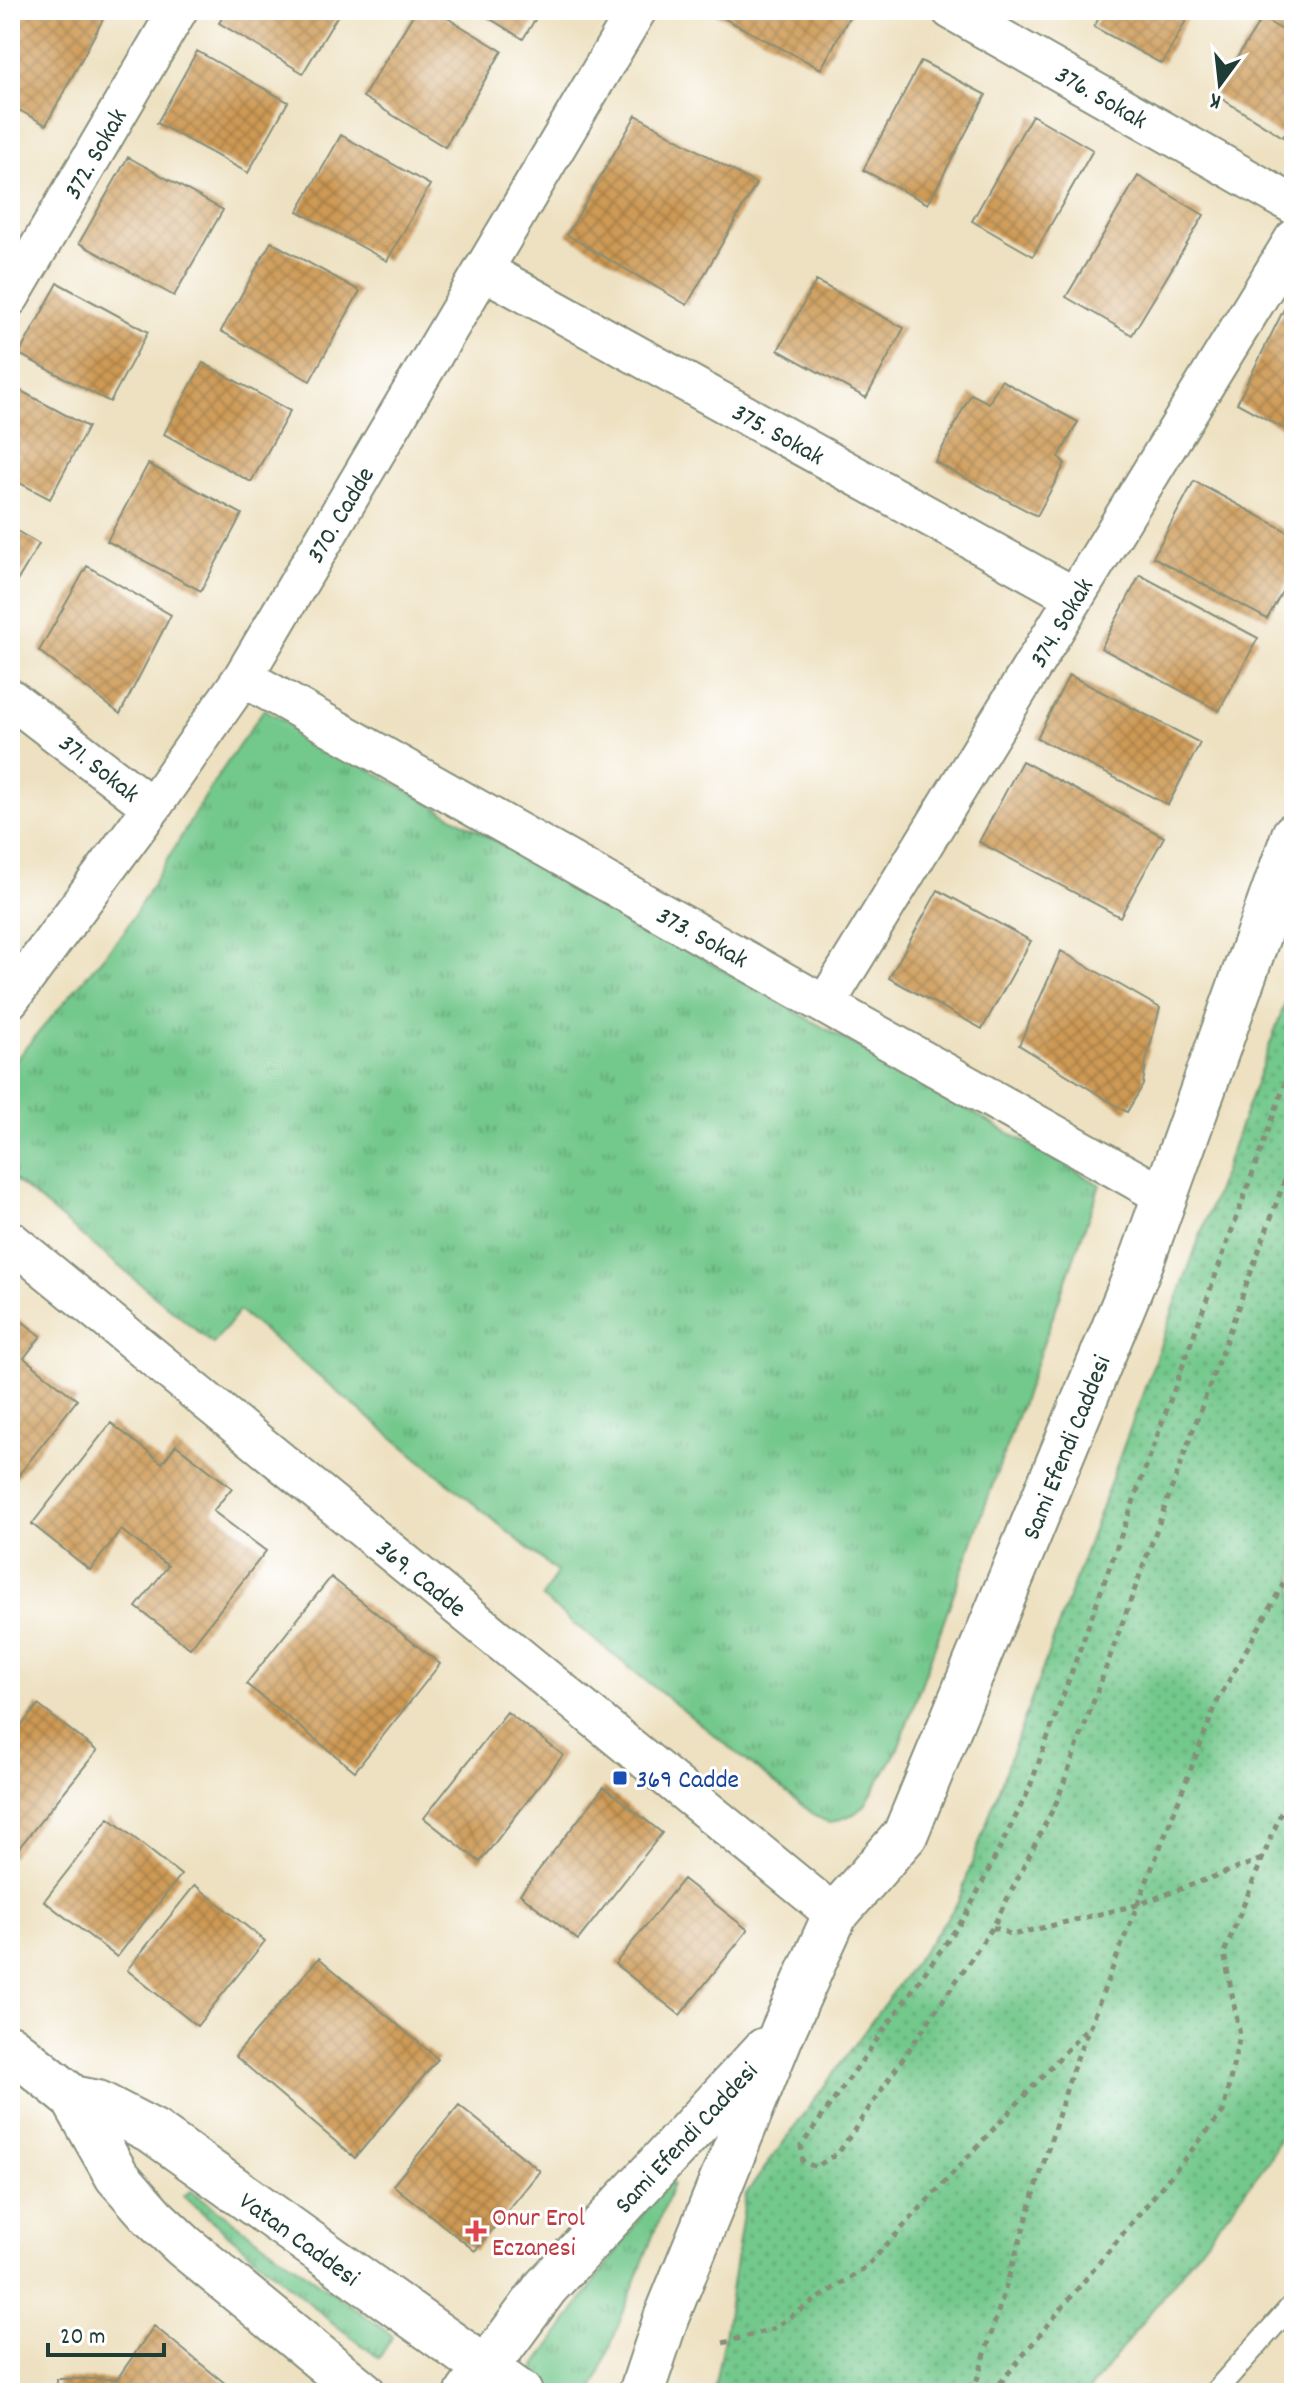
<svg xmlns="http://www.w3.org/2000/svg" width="1304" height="2403" viewBox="0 0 1304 2403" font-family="Dekko,sans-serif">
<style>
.grass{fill:url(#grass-tufts);stroke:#498260;stroke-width:2}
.park{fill:url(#park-dots);stroke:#498260;stroke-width:2}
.building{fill:url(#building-cross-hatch)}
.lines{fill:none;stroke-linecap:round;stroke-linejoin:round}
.lane-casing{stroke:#868f7a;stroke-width:24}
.street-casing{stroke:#868f7a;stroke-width:42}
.secondary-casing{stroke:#868f7a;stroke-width:48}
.path{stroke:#868f7a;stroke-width:5;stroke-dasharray:6 6;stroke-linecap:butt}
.lane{stroke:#fff;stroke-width:20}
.street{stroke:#fff;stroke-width:38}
.secondary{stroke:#fff;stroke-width:44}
.transit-dot{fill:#1a4fb4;stroke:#fff;stroke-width:3}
.health-dot{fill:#e0444e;stroke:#fff;stroke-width:3}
.labels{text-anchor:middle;stroke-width:6;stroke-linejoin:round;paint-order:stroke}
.street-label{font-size:26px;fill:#1f3d34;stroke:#fff}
.transit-label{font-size:26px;fill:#164399;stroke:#fff;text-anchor:start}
.health-label{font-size:26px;fill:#be3a42;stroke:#fff;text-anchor:start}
</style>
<defs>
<pattern id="grass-tufts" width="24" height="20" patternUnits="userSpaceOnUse" patternTransform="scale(2)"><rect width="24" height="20" fill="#73c88c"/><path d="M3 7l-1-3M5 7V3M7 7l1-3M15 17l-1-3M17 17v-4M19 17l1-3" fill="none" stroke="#5ea473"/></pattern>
<pattern id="park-dots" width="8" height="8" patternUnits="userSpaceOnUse" patternTransform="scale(2)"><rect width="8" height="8" fill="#73c88c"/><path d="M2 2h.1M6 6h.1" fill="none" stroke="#5ea473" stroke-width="1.8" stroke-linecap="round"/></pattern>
<pattern id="building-cross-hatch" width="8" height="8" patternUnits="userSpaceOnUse" patternTransform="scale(2)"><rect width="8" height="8" fill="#ce9a54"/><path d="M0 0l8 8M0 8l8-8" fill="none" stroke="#a77f46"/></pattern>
</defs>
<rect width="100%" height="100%" fill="#fff"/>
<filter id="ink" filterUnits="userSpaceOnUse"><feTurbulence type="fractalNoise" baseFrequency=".0125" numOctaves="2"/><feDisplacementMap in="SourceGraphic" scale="16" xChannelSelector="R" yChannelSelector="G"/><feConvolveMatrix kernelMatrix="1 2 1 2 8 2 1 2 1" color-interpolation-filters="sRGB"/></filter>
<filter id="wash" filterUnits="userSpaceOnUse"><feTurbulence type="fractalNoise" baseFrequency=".006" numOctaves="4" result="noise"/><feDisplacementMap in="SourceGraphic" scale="32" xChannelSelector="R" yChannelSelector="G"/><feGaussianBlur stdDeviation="1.8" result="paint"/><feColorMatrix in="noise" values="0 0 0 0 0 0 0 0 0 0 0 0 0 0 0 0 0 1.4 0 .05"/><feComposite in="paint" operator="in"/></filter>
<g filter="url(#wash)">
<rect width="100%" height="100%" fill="#eee1c1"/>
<!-- grass -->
<path class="grass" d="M264,709L1100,1185L898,1749L865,1805L854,1814L830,1823L817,1817L542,1598L557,1572L239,1311L213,1344L10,1176V1066L124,932L214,782Z
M666,2180L673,2184L592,2393H553L529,2376Z
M191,2191L393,2336L379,2358L333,2323L183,2196Z"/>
<!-- park -->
<path class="park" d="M1294,978V2109L1269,2160L1087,2393H713L723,2343L746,2194L957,1904Z"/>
<g id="blocks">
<!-- building -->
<path class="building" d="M10,10H108L46,125L10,105Z
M227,10H341L303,73L219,23Z
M416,10H434L502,51L445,147L363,97Z
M476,10H541L523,39Z
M708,10H853L821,69Z
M1103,10H1192L1162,64L1094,27Z
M1262,18L1294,37V119L1283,137L1214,94Z
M197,51L288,102L248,173L157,123Z
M921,61L986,95L928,204L863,170Z
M636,115L756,184L687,305L567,235Z
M1032,115L1093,150L1033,256L972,221Z
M341,135L430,185L387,261L298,211Z
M10,149L20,155L10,173Z
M128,157L223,210L174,296L79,243Z
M1138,176L1204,215L1132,335L1066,297Z
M271,242L360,291L310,381L221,331Z
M816,281L904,328L866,398L778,350Z
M58,283L148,332L110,402L19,354Z
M1294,289V434L1237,403Z
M203,363L290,411L251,482L164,434Z
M1001,380L1078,422L1059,457L1065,464L1037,516L935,462L971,394L989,403Z
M10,385L88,427L50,499L10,478Z
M148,464L242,514L201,591L107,541Z
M1194,481L1294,535V570L1267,619L1153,557Z
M10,527L39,544L10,593Z
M87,566L171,615L120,714L39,651Z
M1140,575L1258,638L1219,711L1101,648Z
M1069,675L1200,743L1168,805L1037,738Z
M1022,761L1164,837L1120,917L979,842Z
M938,890L1031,941L982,1029L889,978Z
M1061,951L1160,1008L1146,1061L1143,1085L1127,1112L1019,1045Z
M10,1312L41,1336L24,1358L77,1400L10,1486Z
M111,1423L162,1463L176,1445L232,1488L213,1511L266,1551L190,1648L136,1607L168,1566L121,1530L90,1570L32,1524Z
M331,1577L440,1664L355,1771L246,1684Z
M38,1705L97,1751L10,1859V1740Z
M507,1712L563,1755L480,1862L424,1818Z
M604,1787L662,1833L578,1940L520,1894Z
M109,1818L181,1875L117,1957L44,1901Z
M683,1879L748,1930L680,2015L615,1964Z
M195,1885L265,1941L197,2026L127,1970Z
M319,1958L438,2059L355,2158L235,2056Z
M459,2105L540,2171L475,2251L393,2185Z
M154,2326L237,2393H57V2379H117Z"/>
</g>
</g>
<g filter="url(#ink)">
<use href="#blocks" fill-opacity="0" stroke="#868f7a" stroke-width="2"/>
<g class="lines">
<!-- lane casing -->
<g class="lane-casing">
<path id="lane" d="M1214,2393L1294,2303"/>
</g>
<!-- street casing -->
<g class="street-casing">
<path id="street" d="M951,10L1294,205
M483,270L1075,597
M10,297L178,10
M243,677L1164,1196
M10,698L152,807
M10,999L152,807L243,677L637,10
M825,1005L1294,239
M10,1240L835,1915"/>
</g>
<!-- secondary casing -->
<g class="secondary-casing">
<path id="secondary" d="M10,2047L73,2098L117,2176L153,2217L184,2246L363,2393
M73,2098L98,2103L154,2132L520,2393
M468,2393L546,2287L765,2050
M641,2393L666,2318L783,2031L835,1915L905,1835L1142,1260L1294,835"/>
</g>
<!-- path -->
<path class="path" d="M1294,1059L1028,1792L966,1915L801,2146L803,2162L816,2167L839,2152L993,1927L1057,1801L1294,1155
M993,1927L1012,1935L1137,1905L1262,1859
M723,2343L772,2329L866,2267L1087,2028
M973,2393L1072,2071L1218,1700L1294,1565
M992,2393L1223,2112L1240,2035L1224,1953L1294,1781"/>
<!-- lane -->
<use href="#lane" class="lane"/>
<!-- street -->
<use href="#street" class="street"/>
<!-- secondary -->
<use href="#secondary" class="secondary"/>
</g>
</g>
<!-- markers -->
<rect class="transit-dot" x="612" y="1770" width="16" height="16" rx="4"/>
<path class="health-dot" d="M472 2219h8v8h8v8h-8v8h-8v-8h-8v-8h8z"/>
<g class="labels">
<!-- street labels -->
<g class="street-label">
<text transform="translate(1102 96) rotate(30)" y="9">376. Sokak</text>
<text transform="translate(94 153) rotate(-60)" y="9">372. Sokak</text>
<text transform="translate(779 433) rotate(29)" y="9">375. Sokak</text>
<text transform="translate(339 514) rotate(-59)" y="9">370. Cadde</text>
<text transform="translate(1060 622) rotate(-59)" y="9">374. Sokak</text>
<text transform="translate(100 767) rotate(38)" y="9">371. Sokak</text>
<text transform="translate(703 936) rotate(29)" y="9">373. Sokak</text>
<text transform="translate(1065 1447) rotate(-68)" y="9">Sami Efendi Caddesi</text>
<text transform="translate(422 1577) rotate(39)" y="9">369. Cadde</text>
<text transform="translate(685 2137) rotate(-47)" y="9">Sami Efendi Caddesi</text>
<text transform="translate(300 2238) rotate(36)" y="9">Vatan Caddesi</text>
</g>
<!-- transit labels -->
<g class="transit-label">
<text x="636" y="1787">369 Cadde</text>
</g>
<!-- health labels -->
<g class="health-label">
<text x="492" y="2225">Onur Erol<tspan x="492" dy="30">Eczanesi</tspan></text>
</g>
</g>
<!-- margin -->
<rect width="1304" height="2403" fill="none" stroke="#fff" stroke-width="40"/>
<!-- north arrow -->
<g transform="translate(1220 84) rotate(195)" stroke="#ffffff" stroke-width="6" paint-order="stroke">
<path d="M0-6L14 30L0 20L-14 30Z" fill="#1f3d34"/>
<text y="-12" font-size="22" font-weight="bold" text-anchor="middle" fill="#1f3d34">K</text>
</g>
<!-- scale -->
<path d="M48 2343v12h116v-12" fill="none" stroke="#1f3d34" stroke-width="4"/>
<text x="60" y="2343" font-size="24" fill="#1f3d34" stroke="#ffffff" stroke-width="6" paint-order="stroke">20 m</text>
</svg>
